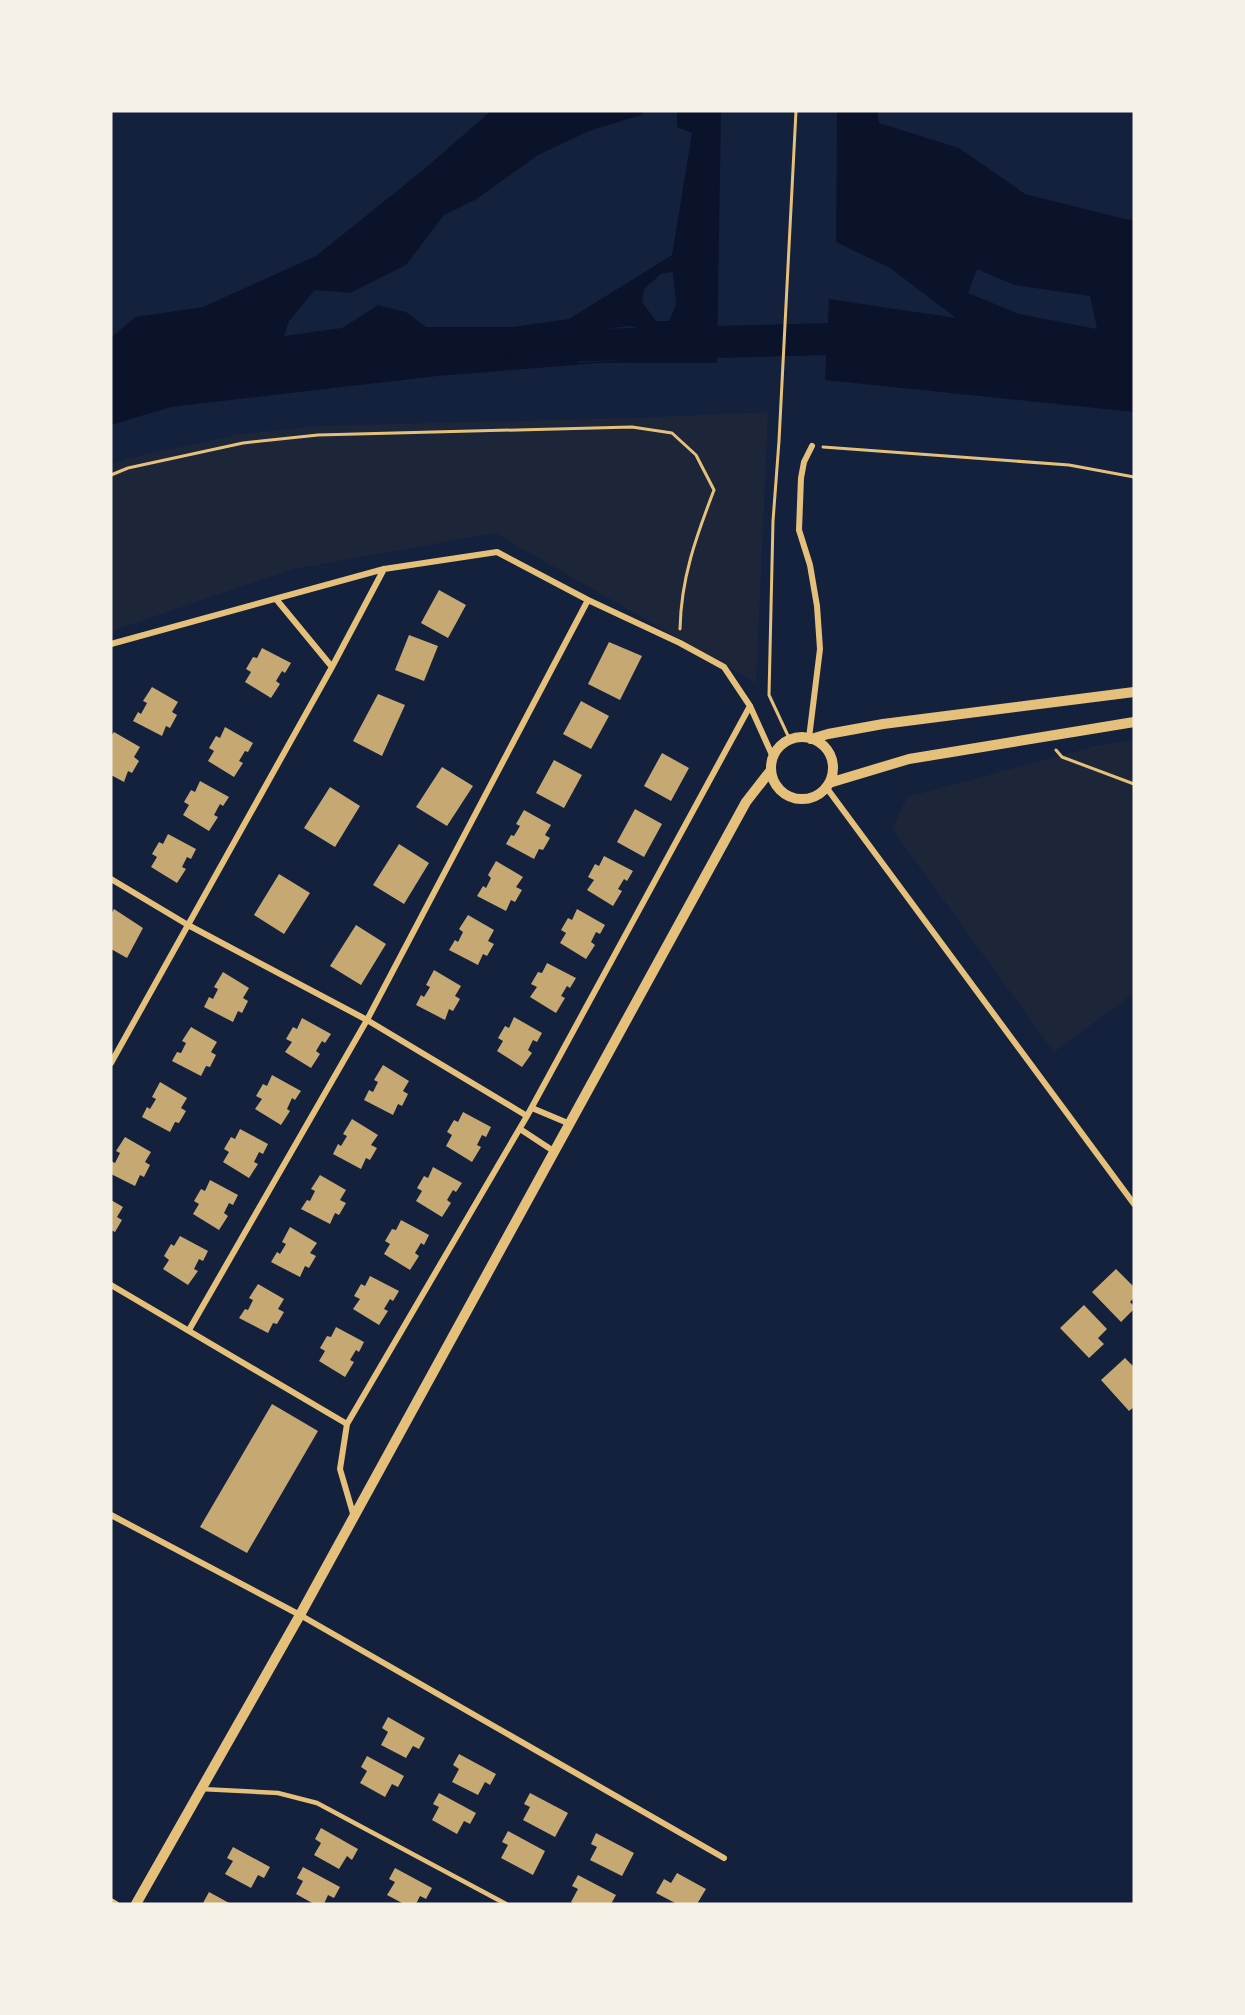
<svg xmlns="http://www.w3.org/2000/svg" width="1245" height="2015" viewBox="0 0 1245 2015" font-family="Inter,sans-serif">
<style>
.green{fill:#1d2539}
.water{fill:#0b132b;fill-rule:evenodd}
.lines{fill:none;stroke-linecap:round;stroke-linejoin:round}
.river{stroke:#0b132b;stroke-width:32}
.building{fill:#c6a872}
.path{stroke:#e5c07b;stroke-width:3}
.service{stroke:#e5c07b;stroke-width:4.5}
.minor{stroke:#e5c07b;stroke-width:6}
.tertiary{stroke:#e5c07b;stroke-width:10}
</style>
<rect width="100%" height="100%" fill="#14213d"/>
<!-- green -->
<path class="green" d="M768,412L756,683L495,533L294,569L111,631V465L125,459L241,434L317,426L632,418Z
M1134,740V993L1054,1052L892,829L907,797L1096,746Z"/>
<!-- water -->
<path class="water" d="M491,111H644L641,115L589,131L538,155L475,200L444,215L406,265L350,293L315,290L289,321L284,336L342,328L378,305L406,312L426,327H513L569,319L672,255L692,133L677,127V111H721L717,363H599L437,376L171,407L111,425V338L135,317L203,307L316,256L423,170ZM673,272L676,305L669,321H656L642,302L644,289L661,274ZM630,326L662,335L659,358L578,363L580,354L565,360L558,339L604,329Z
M837,111H877L879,123L959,148L1025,194L1125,219L1134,220V412L825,380L829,299L956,318L890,268L836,242ZM977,269L1014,285L1090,296L1097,329L1019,314L968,293Z"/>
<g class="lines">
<!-- river -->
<path class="river" d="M517,344L555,346L869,338"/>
</g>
<!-- building -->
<path class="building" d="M439,590L466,605L448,638L421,623Z
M409,635L438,646L424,681L395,670Z
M609,642L642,656L620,700L588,684Z
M262,648L291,663L285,673L282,671L276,681L280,684L271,698L245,682L251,672L246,669L253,657L257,658Z
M152,687L178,702L172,712L177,715L170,728L166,726L162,736L133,721L138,712L141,714L147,703L143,701Z
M378,694L405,705L382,756L353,741Z
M581,701L609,716L591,749L563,734Z
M225,727L253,743L248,752L245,751L239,761L243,763L234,777L208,761L214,751L209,748L216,736L220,738Z
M114,732L140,747L134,757L139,761L132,773L128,771L124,782L111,775V736Z
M662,753L689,768L671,801L644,786Z
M554,760L582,775L564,808L536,793Z
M442,767L473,786L447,826L416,807Z
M200,781L229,797L223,806L220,804L214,815L218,817L209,831L183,815L189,805L184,802L191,790L195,792Z
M330,787L360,806L335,847L304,828Z
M635,809L662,824L644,857L617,842Z
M524,810L551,825L545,835L550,838L543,850L539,849L534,859L506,844L511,835L514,836L520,826L516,824Z
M168,834L196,849L191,859L187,857L182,867L186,869L177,883L151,867L157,857L152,854L159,842L163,844Z
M399,844L429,863L404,904L373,885Z
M604,856L633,871L627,881L624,879L618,889L622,891L613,906L587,890L594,880L588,877L595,864L599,866Z
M496,861L523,877L516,887L522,890L515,902L511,900L506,911L477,896L483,886L486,888L491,878L488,875Z
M279,874L310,893L284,934L254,915Z
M114,909L143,928L127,958L111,949V914Z
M577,909L605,925L600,934L596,932L591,942L595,945L586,959L560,943L566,933L561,930L568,918L572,920Z
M468,915L494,930L488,941L494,944L487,956L483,954L478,965L449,950L455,940L458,942L463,932L459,929Z
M356,925L386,944L361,985L330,966Z
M547,963L576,978L570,988L567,986L561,996L565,998L556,1013L530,997L537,987L531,984L538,972L542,973Z
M434,970L461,986L455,996L460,999L453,1011L449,1009L445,1020L416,1005L421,995L424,997L430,987L426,985Z
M223,972L249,988L243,998L248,1001L242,1013L238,1011L233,1022L204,1007L209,997L213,999L218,989L214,987Z
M514,1017L542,1033L537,1042L533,1040L528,1050L532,1053L522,1067L497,1051L503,1041L498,1038L505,1026L509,1028Z
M302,1018L331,1034L325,1043L322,1041L316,1051L320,1054L311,1068L285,1052L292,1042L286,1039L293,1027L297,1029Z
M191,1027L217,1042L211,1052L216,1055L210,1067L206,1066L201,1076L172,1061L177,1052L181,1053L186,1043L182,1041Z
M383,1065L409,1081L403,1091L408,1094L402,1106L398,1104L393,1115L364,1100L369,1090L373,1092L378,1082L374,1080Z
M272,1075L301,1091L295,1100L292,1098L287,1109L290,1111L281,1125L255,1109L262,1099L256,1096L263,1084L267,1086Z
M160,1082L187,1098L181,1108L186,1111L179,1123L175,1122L170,1132L142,1117L147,1107L150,1109L156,1099L152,1097Z
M463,1112L491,1127L486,1137L482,1135L477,1145L481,1147L472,1162L446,1146L452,1135L447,1132L454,1120L458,1122Z
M352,1119L378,1135L371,1145L377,1148L370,1160L366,1158L361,1169L333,1154L338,1144L341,1146L347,1136L343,1134Z
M240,1129L268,1144L263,1154L259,1152L254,1162L258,1164L249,1178L223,1162L229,1152L224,1149L231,1137L235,1139Z
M125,1137L151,1152L145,1162L150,1165L144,1177L140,1175L135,1186L111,1174V1161L115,1163L120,1153L116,1151Z
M433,1167L462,1183L456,1192L453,1190L447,1200L451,1203L442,1217L416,1201L422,1191L417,1188L424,1176L428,1178Z
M320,1175L346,1190L340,1200L346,1203L339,1215L335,1213L330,1224L301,1209L307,1200L310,1201L315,1191L311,1189Z
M210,1180L238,1195L233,1205L229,1203L224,1213L228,1216L219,1230L193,1214L199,1204L194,1201L201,1189L205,1191Z
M111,1200L123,1207L117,1217L122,1220L115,1232L111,1230Z
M401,1220L429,1235L424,1245L421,1243L415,1253L419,1256L410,1270L384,1254L390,1244L385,1241L392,1229L396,1230Z
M290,1227L317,1243L310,1253L316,1256L309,1268L305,1266L300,1277L271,1262L277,1252L280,1254L286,1244L282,1242Z
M180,1236L208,1251L203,1261L199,1259L194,1269L198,1271L188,1285L163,1269L169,1260L164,1256L171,1244L174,1246Z
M1116,1269L1134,1287V1298L1130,1302L1134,1306V1309L1121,1322L1092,1292Z
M370,1276L399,1291L393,1301L390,1299L384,1309L388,1311L379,1325L353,1309L360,1299L354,1296L361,1284L365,1286Z
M258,1284L284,1299L278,1309L284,1312L277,1324L273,1323L268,1333L239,1318L245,1309L248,1310L253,1300L249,1298Z
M1084,1305L1107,1329L1098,1338L1104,1344L1089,1358L1060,1328Z
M336,1327L364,1342L359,1352L356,1350L350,1360L354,1362L345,1377L319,1361L325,1351L320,1348L327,1336L331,1337Z
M1125,1358L1134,1367V1407L1129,1411L1101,1380Z
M272,1404L318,1431L247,1553L200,1527Z
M388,1717L425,1738L419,1749L413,1746L406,1758L381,1745L388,1732L382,1728Z
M459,1754L496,1774L490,1785L485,1782L478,1795L452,1782L459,1769L453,1765Z
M367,1756L404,1776L398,1787L392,1784L385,1797L360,1783L367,1771L361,1767Z
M439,1793L476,1813L470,1824L464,1821L457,1834L432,1820L439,1807L433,1804Z
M530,1793L568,1813L555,1837L523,1820L530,1807L524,1804Z
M321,1828L358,1849L352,1860L347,1856L339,1869L314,1855L321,1843L315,1839Z
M508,1831L545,1851L533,1875L501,1858L508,1845L502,1842Z
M596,1833L634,1853L622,1876L590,1860L597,1847L591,1844Z
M233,1847L270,1867L264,1878L258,1875L251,1888L225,1874L233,1861L227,1858Z
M303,1867L340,1887L334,1898L328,1895L324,1904H314L296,1894L303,1881L297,1878Z
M395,1868L432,1888L426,1899L420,1896L416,1904H404L387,1895L395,1882L389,1879Z
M677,1873L706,1889L697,1904H677L656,1893L664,1879L671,1883Z
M578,1875L616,1895L611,1904H575L571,1902L578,1889L572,1886Z
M209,1892L231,1904H205L203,1903Z"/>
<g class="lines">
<!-- path -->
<path class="path" d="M823,447L1069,465L1134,477
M111,475L128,468L243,443L318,435L632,427L672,433L696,455L714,490C696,537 681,578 680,629
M790,740L769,695L773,521L779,441L796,111
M1056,750L1062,757L1134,784"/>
<!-- service -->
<path class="service" d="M201,1789L278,1793L317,1803L506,1904"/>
<!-- minor -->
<path class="minor" d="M276,599L332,667
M111,644L384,569L497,552L588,600L680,643L724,667L750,706L773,757
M809,738L820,649L817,606L810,565L799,530L801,478L804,462L812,446
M826,787L1134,1204
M111,879L188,925L367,1020L527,1116
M111,1063L332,667L384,569
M532,1108L570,1124
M520,1129L555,1152
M111,1285L347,1424L340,1469L354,1517
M189,1330L367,1020L588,600
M347,1424L527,1116L750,706
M111,1515L300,1615L724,1858
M111,1901L116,1904"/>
<!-- tertiary -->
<path class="tertiary" d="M771 768a31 31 0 1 1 62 0a31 31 0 1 1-62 0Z
M811,739L828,734L883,724L1134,692
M829,783L909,759L1134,722
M136,1904L300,1615L746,802L771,770"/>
</g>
<!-- border -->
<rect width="1245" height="2015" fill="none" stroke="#f6f1e7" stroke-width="225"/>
</svg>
